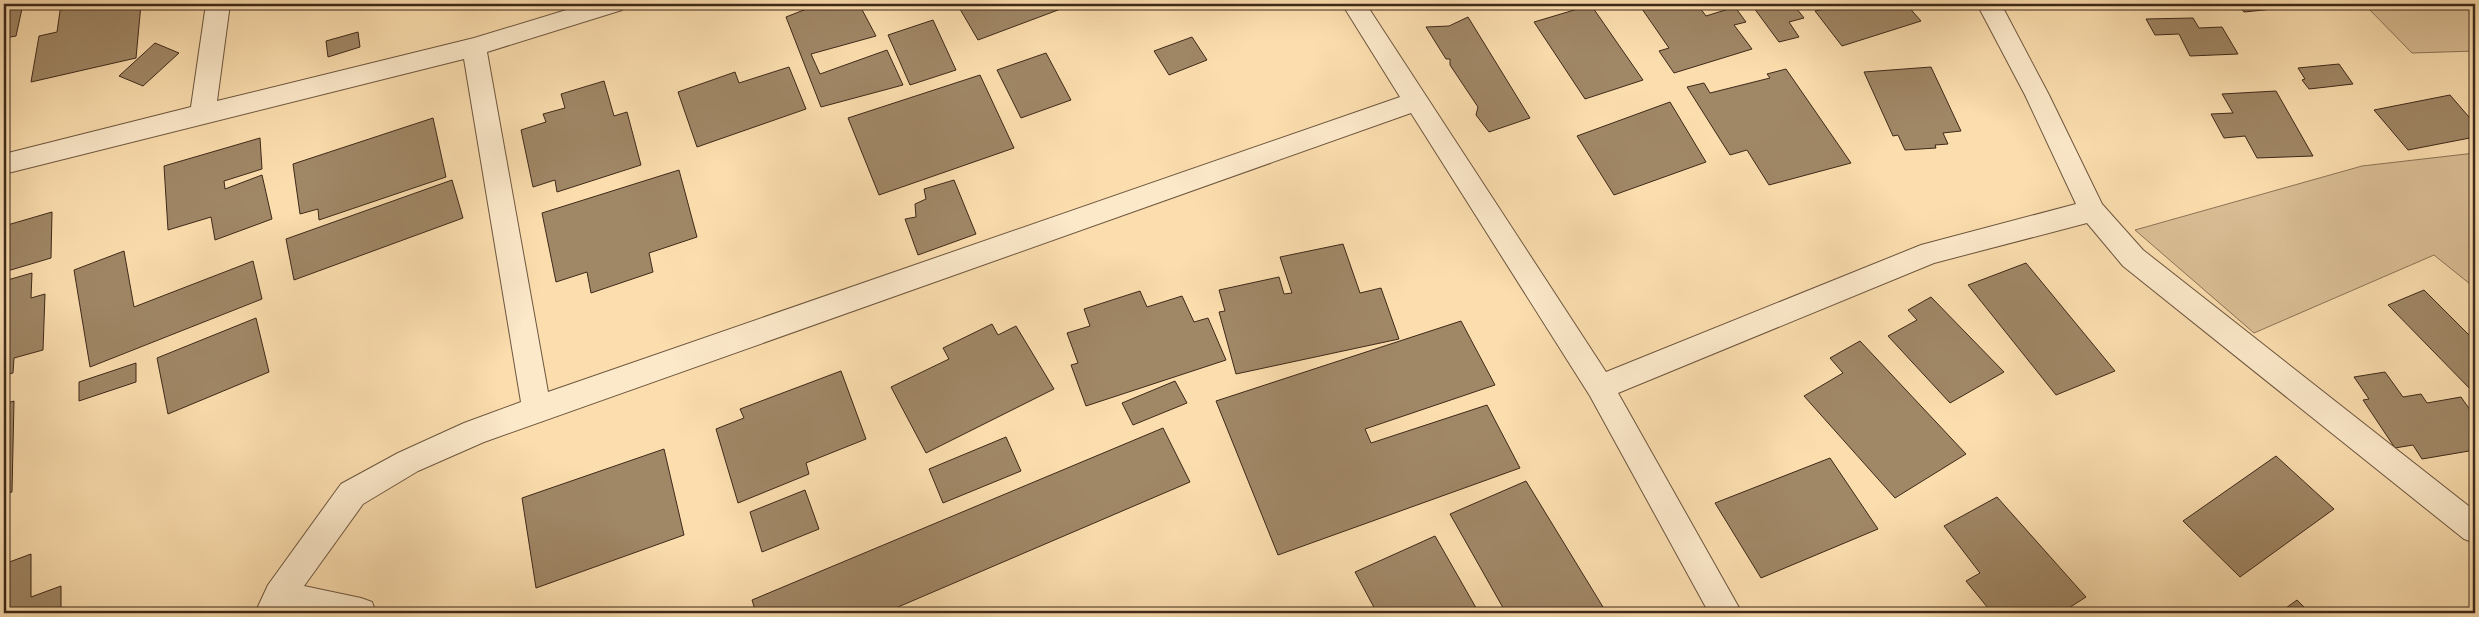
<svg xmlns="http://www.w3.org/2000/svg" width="2479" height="617" viewBox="0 0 2479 617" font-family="Alegreya,serif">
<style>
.green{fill:#dbbe95;stroke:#8c7457}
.building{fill:#a08766;stroke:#3e2919}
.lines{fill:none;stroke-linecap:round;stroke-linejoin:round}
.minor-casing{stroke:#6d563e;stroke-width:2}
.minor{fill:#fce9ca;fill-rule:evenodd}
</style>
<rect width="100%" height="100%" fill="#fbddae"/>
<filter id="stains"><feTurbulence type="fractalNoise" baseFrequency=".004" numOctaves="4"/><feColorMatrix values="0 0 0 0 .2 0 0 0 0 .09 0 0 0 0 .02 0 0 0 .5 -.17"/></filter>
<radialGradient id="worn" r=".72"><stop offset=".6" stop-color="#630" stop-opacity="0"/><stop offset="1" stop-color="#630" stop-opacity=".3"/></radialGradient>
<!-- green -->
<path class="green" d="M2379,4H2475V51L2412,53L2366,6Z
M2475,153V288L2434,255L2254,333L2135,230L2362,166Z"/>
<!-- building -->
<path class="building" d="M4,4H23L16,36L5,38L4,45Z
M61,4H141L136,58L31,82L39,36L57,32Z
M819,4H859L876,36L811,54L820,74L887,50L903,85L821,107L786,17Z
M957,4H1074L978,40Z
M1649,4H1697L1706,16L1735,7L1746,22L1734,25L1752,49L1674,73L1659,51L1669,48L1640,6Z
M1751,4H1793L1804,18L1789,22L1799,37L1779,42Z
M1821,4H1906L1921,21L1842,46L1815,11L1825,9Z
M2238,4H2312L2313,5L2244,12Z
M1591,5L1643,80L1585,99L1534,22Z
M1468,17L1530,118L1489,132L1476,115L1478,107L1450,65V59H1446L1426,27L1449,26Z
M2193,18L2199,28L2222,27L2238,54L2190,56L2179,34L2155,35L2146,19Z
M933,20L956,70L910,85L888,35Z
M358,32L360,47L328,57L326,41Z
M1192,37L1207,60L1169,75L1154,51Z
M155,43L179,53L143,86L119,76Z
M1046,53L1071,100L1021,118L997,70Z
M2339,64L2353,84L2309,89L2302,80L2305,79L2298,68Z
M789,67L806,109L697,147L678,92L735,72L739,83Z
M1931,67L1961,131L1943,133L1948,144L1935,145L1936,148L1905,150L1898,135L1893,136L1864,72Z
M1786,69L1851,163L1769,185L1747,150L1730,155L1687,87L1704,83L1710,93L1770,78L1767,74Z
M980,75L1014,148L879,195L848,118Z
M604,81L614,116L627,112L641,165L557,192L555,180L533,187L521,130L546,122L543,114L565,108L561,94Z
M2276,91L2313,156L2257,158L2245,136L2224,138L2211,114L2233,113L2222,94Z
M2450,95L2475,124V137L2408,150L2374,110Z
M1670,102L1706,162L1614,195L1577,136Z
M433,118L446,177L319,220L318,209L300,214L293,164Z
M260,138L262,169L224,181L225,189L262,175L272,219L215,240L211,217L168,230L164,166Z
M679,170L697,237L649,253L653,272L591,293L587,272L556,282L542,213Z
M452,180L463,218L294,280L286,239Z
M954,180L976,234L918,255L905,219L916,217L915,204L926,199L924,189Z
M52,212L51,258L4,272V226Z
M1343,244L1360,293L1381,288L1399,339L1236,374L1219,312L1225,311L1219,290L1279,277L1284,294L1292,293L1280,257Z
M124,251L134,307L253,261L262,299L90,367L74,270Z
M2026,263L2115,371L2056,395L1968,285Z
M32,273L31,298L45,294L43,350L14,358L13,373L4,375V281Z
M2424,290L2475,341V394L2388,305Z
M1140,291L1147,307L1182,296L1194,322L1208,318L1226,360L1086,406L1071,365L1078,363L1067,333L1090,326L1084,309Z
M1931,297L2004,372L1950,403L1888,336L1917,320L1908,310Z
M256,318L269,372L168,414L157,358Z
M1461,321L1495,385L1365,429L1371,443L1487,405L1520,468L1278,555L1216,401Z
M992,324L998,335L1016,326L1054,389L926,453L891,387L949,359L943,348Z
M1860,341L1966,454L1895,498L1804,396L1843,373L1830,358Z
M136,363V382L79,401V382Z
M841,371L866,439L806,463L809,474L738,503L716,429L744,418L740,409Z
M2385,372L2403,397L2421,394L2427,403L2461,397L2475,417V450L2422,459L2413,445L2395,448L2363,400L2369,399L2354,377Z
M1175,381L1187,403L1133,425L1122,403Z
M14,401L12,492L4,494V404Z
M1163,428L1190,482L884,613H756L752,600Z
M1006,437L1021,471L943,503L929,469Z
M664,449L684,535L536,588L522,498Z
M2276,456L2334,509L2240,577L2183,521Z
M1830,458L1878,529L1761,578L1715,503Z
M1526,481L1603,607L1591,613H1506L1450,514Z
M805,490L819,529L762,552L750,512Z
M1997,497L2086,597L2061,613H1992L1966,581L1980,573L1944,526Z
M1435,536L1479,613H1377L1355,572Z
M31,554V597L61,586V613H4V564Z
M2297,600L2310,613H2279Z"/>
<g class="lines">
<!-- minor casing -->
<g class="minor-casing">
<path id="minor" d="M206,4H230L217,101L474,38L586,4H626L622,10L487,52L548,392L1400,97L1342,4H1366L1606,372L1921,245L2076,204L2025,95L1977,4H2001L2049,95L2102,204L2143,250L2475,511V543L2464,539L2123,266L2087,223L1934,263L1618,393L1742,613H1709L1590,396L1411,113L484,442L418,471L363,504L304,586L361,598L372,602L376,613H255L268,585L341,484L398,453L464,423L521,402L464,59L4,174V154L191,107Z"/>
</g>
<!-- minor -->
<use href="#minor" class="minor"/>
</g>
<!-- margin -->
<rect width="2479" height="617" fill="none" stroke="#fbddae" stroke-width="20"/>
<rect x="5" y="5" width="2469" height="607" fill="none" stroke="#3e2919" stroke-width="2.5"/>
<rect x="10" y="10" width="2459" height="597" fill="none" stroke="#3e2919"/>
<rect width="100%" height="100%" filter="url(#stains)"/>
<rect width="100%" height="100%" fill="url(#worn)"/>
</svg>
